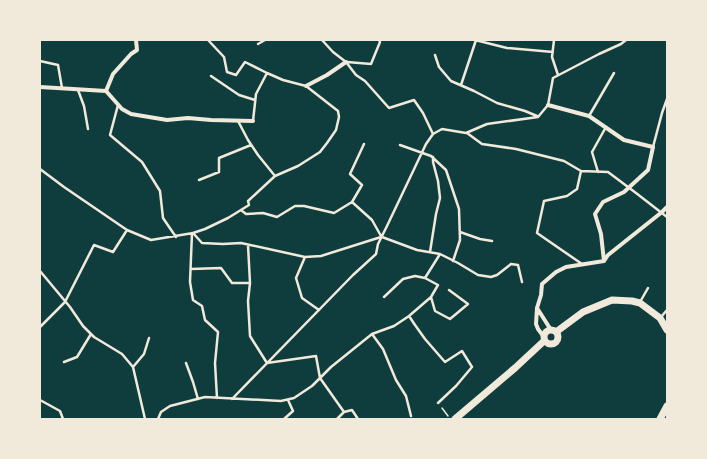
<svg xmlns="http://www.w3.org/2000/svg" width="707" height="459" viewBox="0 0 707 459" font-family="'DejaVu Sans',sans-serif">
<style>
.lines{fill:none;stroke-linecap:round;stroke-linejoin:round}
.path{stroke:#f1e9da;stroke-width:1.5}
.service{stroke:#f1e9da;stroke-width:2.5}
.minor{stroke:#f1e9da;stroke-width:4}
.tertiary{stroke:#f1e9da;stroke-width:7}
</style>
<rect width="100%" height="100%" fill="#0f3d3e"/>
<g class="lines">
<!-- path -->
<path class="path" d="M442,408L448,416"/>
<!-- service -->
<path class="service" d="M208,40L224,57L227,72L236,75L245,62L267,73
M322,40L333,52L346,62L356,75L365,81L389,108L414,100L423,113L433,134
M475,40L507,48L553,52
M554,40L552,57L558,75
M258,44L265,40
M435,55L439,67L451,81L474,91L497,103L525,111L537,116
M40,61L58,65L62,88
M347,62L371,64L380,42L379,40
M211,76L239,95L255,100
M461,85L476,40
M78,90L84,106L88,129
M118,105L110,135L142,162L160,191L163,218L176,237
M589,116L614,73
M238,121L248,140L258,155L275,176
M467,133L482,144L516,149L564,161L581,171L608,172L636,193L667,217
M400,145L431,156L446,170L459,209L460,240L453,261
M653,147L662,113L667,99
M40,169L64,187L127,230L151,240L193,233L205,229L228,218L249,205L248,201L275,176L298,166L320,152L327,143L336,130L339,117L338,111L306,86L283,80L267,73L256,94L253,121
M581,171L577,189L567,196L544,201L537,233L582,264
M598,172L592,152L606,127
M199,180L219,172V158L251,145
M352,202L362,185L350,174L364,144
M241,210L246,214L263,213L277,217L295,206H304L334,213L352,202L372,220L381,236
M460,232L480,239L492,241
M192,233L190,282L193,300L202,306L205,320L218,332L215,363L217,398
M193,233L202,243L223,244L241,243L305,257L321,256L381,237
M382,237L417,250L440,254L425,278L438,285L431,297L435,311L450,319L468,304L449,290
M248,245L250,283L248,301L250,336L267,363L316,356L320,378L344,412L337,419
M430,252L436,214L440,198L438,181L433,162V157
M440,254L458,263L478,275L491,277L497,275L511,264L518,265L522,282
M305,257L296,278L302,298L319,310
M191,269L221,268L232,283H250
M40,271L70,307L83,326L94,337L122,354L133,367L145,419
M384,297L403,279L415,276L425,278
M640,302L648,288
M409,316L415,325L425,339L445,362L462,351L472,367L456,386L438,403
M661,317L667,310
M40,327L65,302L94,245L113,252L127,230
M372,334L383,349L396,380L406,396L411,416
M64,362L77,357L91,334
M186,363L193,382L198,399
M133,367L144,354L149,338
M232,399L353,275L376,254L378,244L387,226L426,144L433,134L442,129L466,133L487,124L538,117L548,105L553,78L599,54L621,44L626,40
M40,400L60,411L63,419
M344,412L352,410L358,419
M158,419L161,412L170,406L205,397L281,401L294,398L312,386L331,367L372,334L394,326L409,316L431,297
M284,419L293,411L288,400"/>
<!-- minor -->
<path class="minor" d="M306,86L327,75L346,62
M40,87L106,91
M106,91L122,109L131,114L167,120L188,118L211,120L253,121
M106,91L113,74L131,54L137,50L136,40
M548,105L589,116L624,140L653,147L648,170L624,192L603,202L595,214L601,234L604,261
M537,308L551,330
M544,337L538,329L536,324L537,308L541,295L542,284L556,272L566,267L604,261L608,255L662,212L667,207"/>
<!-- tertiary -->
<path class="tertiary" d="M544 337a7 7 0 1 1 14 0a7 7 0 1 1-14 0Z
M556,332L583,312L612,300L632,301L640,303L660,318L667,330
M455,419L515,368L544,341
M660,419L667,406"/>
</g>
<!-- border -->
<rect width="707" height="459" fill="none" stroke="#f1e9da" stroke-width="82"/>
</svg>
